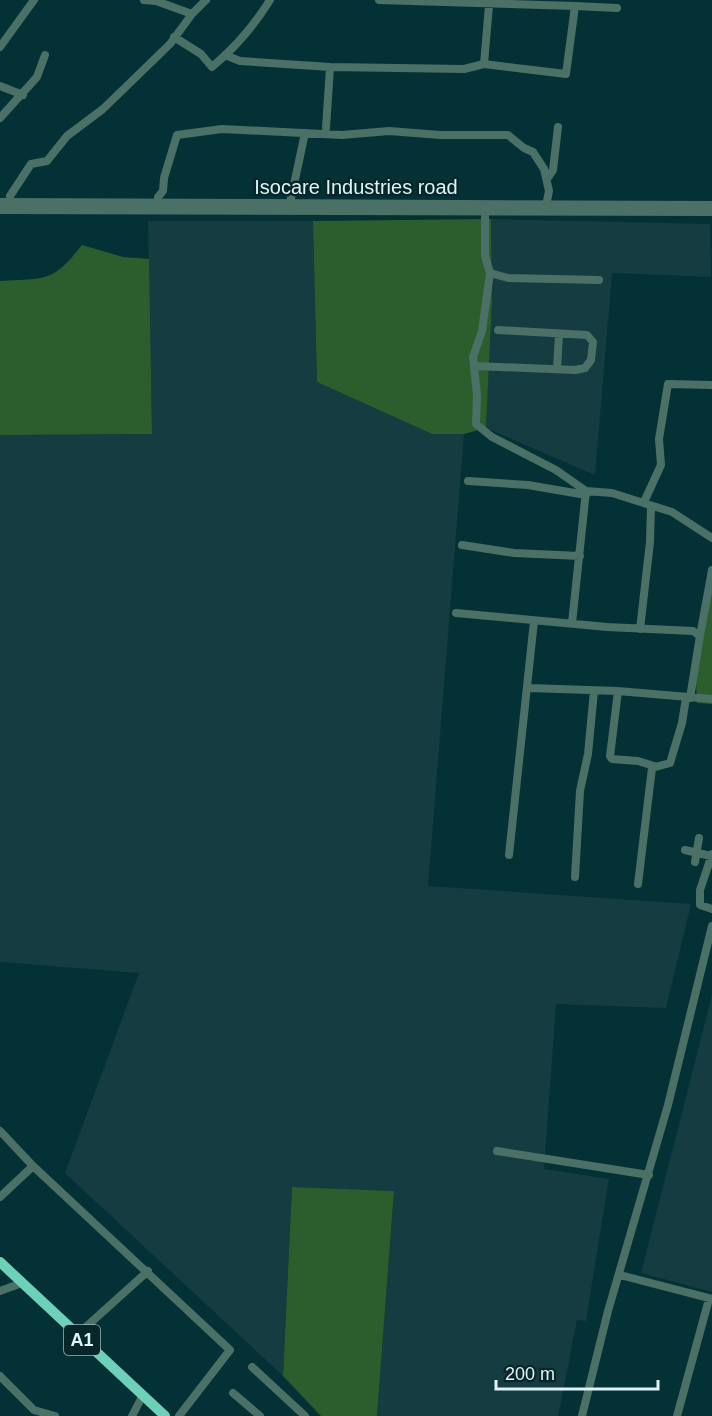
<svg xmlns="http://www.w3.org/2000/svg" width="712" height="1416" viewBox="0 0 712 1416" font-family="Arial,sans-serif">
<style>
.built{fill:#143c41}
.green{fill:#2b5e2c}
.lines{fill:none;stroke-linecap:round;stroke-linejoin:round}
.minor{stroke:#4b7066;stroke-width:8}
.highway{stroke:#6cd1b8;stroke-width:10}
.labels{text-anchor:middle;stroke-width:5;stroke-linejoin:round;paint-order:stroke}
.shield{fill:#06262a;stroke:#9cb6b8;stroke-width:1.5}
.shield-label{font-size:18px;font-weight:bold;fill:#ddf3f5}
.street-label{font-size:20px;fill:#ddf3f5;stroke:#06262a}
</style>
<rect width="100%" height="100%" fill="#043136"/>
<!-- built -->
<path class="built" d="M491,219L710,224L711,277L612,273L595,475L486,428L492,301Z
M148,221H313L317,382L432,434H464L428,886L691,904L666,1008L556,1004L544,1169L609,1179L586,1321L577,1320L558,1416H377L394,1191L292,1187L283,1376L65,1173L139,973L0,962V435L152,434Z
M712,995V1292L641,1273Z"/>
<!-- green -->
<path class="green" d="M491,219L492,301L486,428L464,434H432L317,382L313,221Z
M82,245L123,257L149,259L152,434L0,435V281C47,278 52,283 82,245Z
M712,584V704L697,703L696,683Z
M292,1187L394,1191L377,1416H321L283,1376Z"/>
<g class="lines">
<!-- minor -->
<path class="minor" d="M144,0L156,1L192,14
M379,0L575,6
M174,37L201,54L212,67C236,47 254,26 270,0
M0,47L34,0
M225,55L240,61L330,67L464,69L484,64L566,74L575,6L617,8
M484,64L489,5
M0,86L23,95
M0,118L37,77L45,55
M326,128L330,67
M547,179L553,170L558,127
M10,196L31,164L47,161L67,136L103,109L170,44L192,14L206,0
M0,202L712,205
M158,203V197L163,191L164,178L177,135L222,129L342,135L389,131L440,135H508L524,148L533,152L544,169L549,191L546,206
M290,203L305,133
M485,208V256L490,273L508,278L599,280
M0,210L712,212
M490,273L482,331L473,357L477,395L476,424L492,437L556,470L586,491L612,493L672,512L712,538
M474,366L575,370L585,368L591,360L593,342L587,335L498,330
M557,369L559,334
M468,481L528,485L586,495
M644,502L661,465L659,439L668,384L712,385
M462,545L514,553L580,556
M456,613L607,627L693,631L700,636L690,698
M572,623L586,491
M640,629L650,542L651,508
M700,636L712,570
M529,688L618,691L712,699
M618,691L610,756L612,759L638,761L654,766
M685,850L711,856
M712,854L700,890V905L712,909
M509,855L534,621
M695,862L699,838
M575,877L580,791L588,754L594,691
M638,884L652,768L670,763L682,723L686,698
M0,1131L33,1166L230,1350L179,1416
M497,1151L649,1175
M0,1197L33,1166
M620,1275L712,1299
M0,1291L22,1283
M77,1335L148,1271
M252,1367L305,1416
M0,1376L34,1410L55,1416
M233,1393L260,1416
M132,1416L143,1395
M582,1416L608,1311L668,1105L712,926
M677,1416L709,1299"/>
<!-- highway -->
<path class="highway" d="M0,1262L165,1416"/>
</g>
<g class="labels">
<!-- shield labels -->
<rect class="shield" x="64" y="1325" width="36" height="30" rx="4.5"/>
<g class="shield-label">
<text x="82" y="1346">A1</text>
</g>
<!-- street labels -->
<g class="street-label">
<text x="356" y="194">Isocare Industries road</text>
</g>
</g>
<!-- scale -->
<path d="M496 1380v9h162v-9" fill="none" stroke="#ddf3f5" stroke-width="3"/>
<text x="505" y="1380" font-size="18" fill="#ddf3f5" stroke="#06262a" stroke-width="4.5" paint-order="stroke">200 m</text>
</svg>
